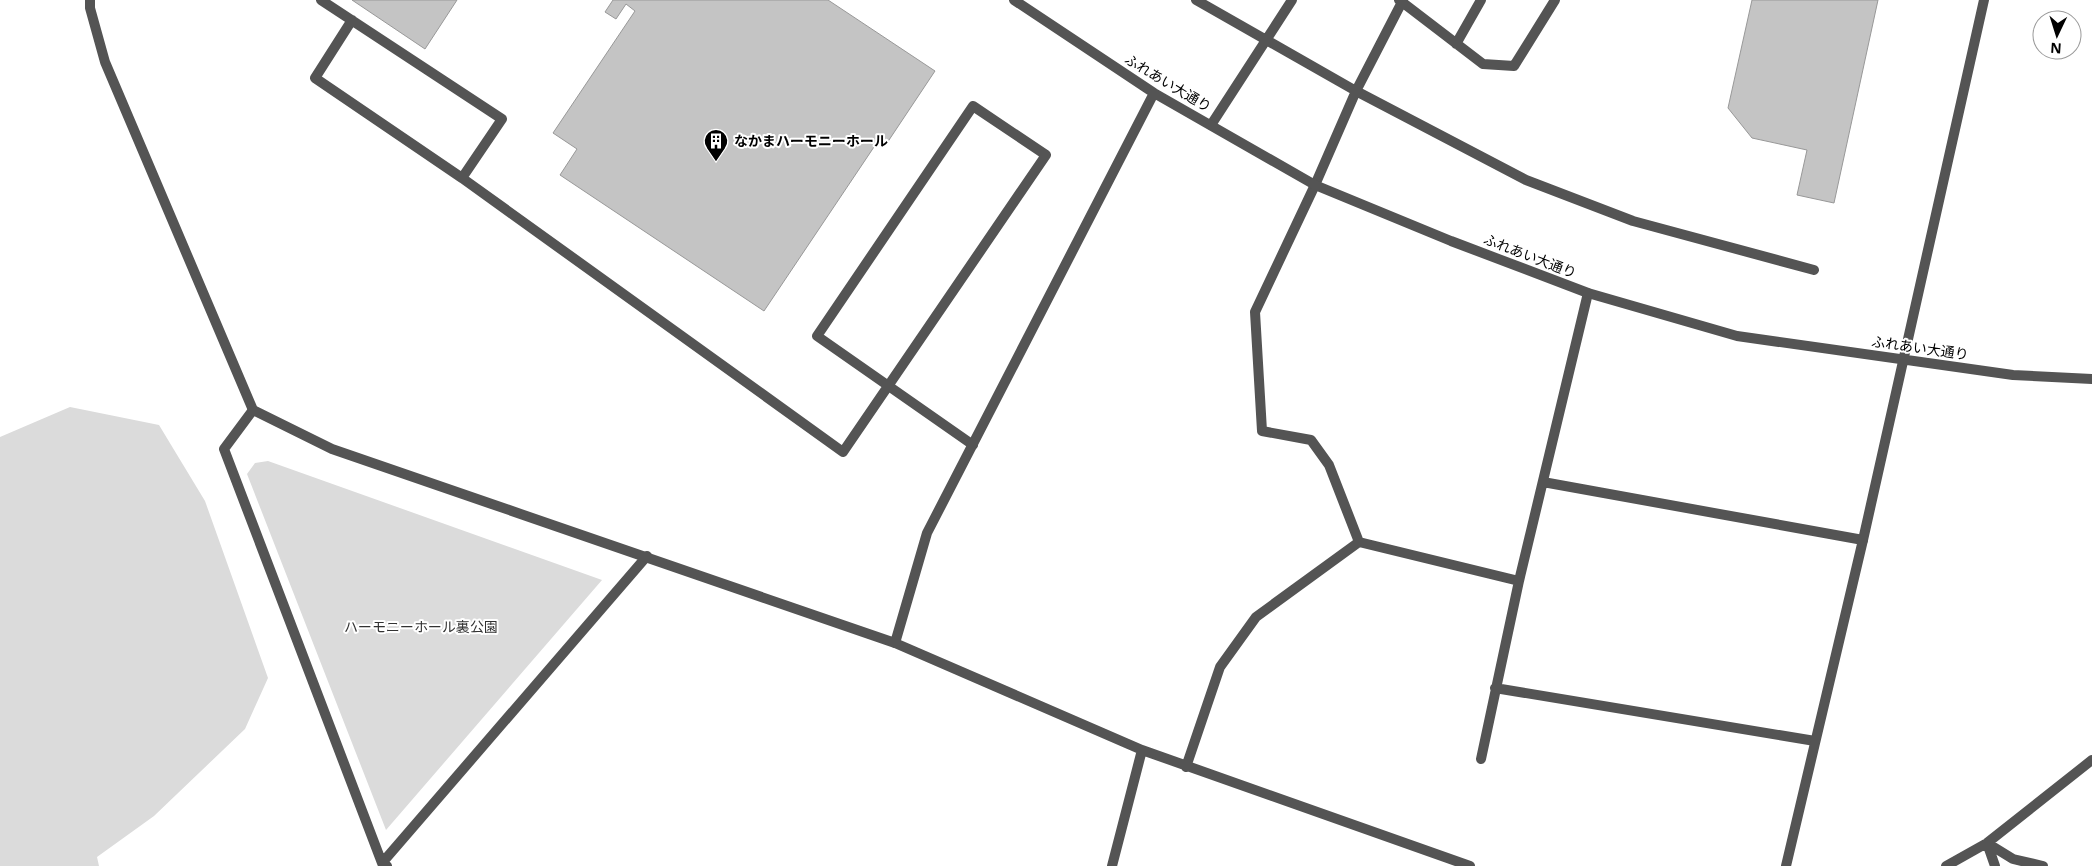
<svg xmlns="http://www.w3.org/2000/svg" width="2092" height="866" viewBox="0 0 2092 866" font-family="'Noto Sans','Noto Sans JP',sans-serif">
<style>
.green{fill:#dbdbdb}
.building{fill:#c4c4c4;stroke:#989898}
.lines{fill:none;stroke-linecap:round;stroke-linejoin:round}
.service{stroke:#545454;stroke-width:10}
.minor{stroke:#545454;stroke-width:10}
.tertiary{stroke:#545454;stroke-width:10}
.labels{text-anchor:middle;stroke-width:4;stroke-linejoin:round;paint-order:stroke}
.street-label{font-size:14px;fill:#000;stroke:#fff}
.poi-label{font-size:14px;font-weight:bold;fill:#000;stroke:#fff;text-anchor:start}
.park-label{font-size:14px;fill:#323232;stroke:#fff}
</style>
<rect width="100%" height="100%" fill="#fff"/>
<!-- green -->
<path class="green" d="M70,407L159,425L205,501L268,678L245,729L154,816L97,857L99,866H0V437Z
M268,461L602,580L386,830L247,474L255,463Z"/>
<!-- building -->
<path class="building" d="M352,0H457L425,49Z
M613,0H828L935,71L885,146L878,141L764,311L560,175L577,149L553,133L635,11L626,4L616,19L605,12Z
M1752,0H1878L1834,203L1797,195L1807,150L1752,138L1728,108Z"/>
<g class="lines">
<!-- service -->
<path class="service" d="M321,0L502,119L462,178L315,78L352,20
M1196,0L1356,91L1526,180L1633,221L1814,270
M1403,0L1402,2L1483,64L1514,66L1555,0
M1456,44L1481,0
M1211,125L1292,0
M462,178L843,452L1046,155L973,106L817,336L973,445
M1315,185L1356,91L1402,2L1399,0"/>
<!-- minor -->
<path class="minor" d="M253,410L224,449L382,863L387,866
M1543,482L1863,540
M1359,542L1519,581
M895,643L1142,750L1470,866
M1495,688L1815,741
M1481,759L1519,581L1588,293
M1186,767L1220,667L1256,617L1359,542L1329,465L1311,440L1262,431L1255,312L1315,185
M1987,843L2013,859L2043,866
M1987,843L1995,866
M382,863L647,556
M1112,866L1142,750
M1946,866L1987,843L2092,760"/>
<!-- tertiary -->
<path class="tertiary" d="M90,0V8L105,62L253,410L332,449L895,643L927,533L1154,93
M1014,0L1154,93L1315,185L1451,241L1588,293L1737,336L2013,375L2092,379
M1786,866L1863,540L1984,0"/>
</g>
<!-- icons -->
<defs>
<g id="building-pin" transform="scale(1.25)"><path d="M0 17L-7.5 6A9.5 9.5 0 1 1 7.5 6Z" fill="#000" stroke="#fff"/><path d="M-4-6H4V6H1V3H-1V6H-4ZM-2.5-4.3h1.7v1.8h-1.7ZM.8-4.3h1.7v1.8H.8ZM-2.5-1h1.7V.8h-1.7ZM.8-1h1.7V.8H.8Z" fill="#fff"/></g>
</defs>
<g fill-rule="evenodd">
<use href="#building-pin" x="716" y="141"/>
</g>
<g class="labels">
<!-- street labels -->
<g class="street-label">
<text transform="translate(1168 83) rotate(31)" y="5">ふれあい大通り</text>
<text transform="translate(1530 256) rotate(21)" y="5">ふれあい大通り</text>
<text transform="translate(1920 348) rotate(8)" y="5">ふれあい大通り</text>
</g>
<!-- poi labels -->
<g class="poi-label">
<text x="734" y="146">なかまハーモニーホール</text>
</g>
<!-- park labels -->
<g class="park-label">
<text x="421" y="632">ハーモニーホール裏公園</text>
</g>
</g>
<!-- north arrow -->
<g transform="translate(2057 35) rotate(184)"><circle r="24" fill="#ffffff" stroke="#999999"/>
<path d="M0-4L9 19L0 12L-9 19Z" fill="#000000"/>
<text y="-8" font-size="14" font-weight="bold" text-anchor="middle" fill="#000000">N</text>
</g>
</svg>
